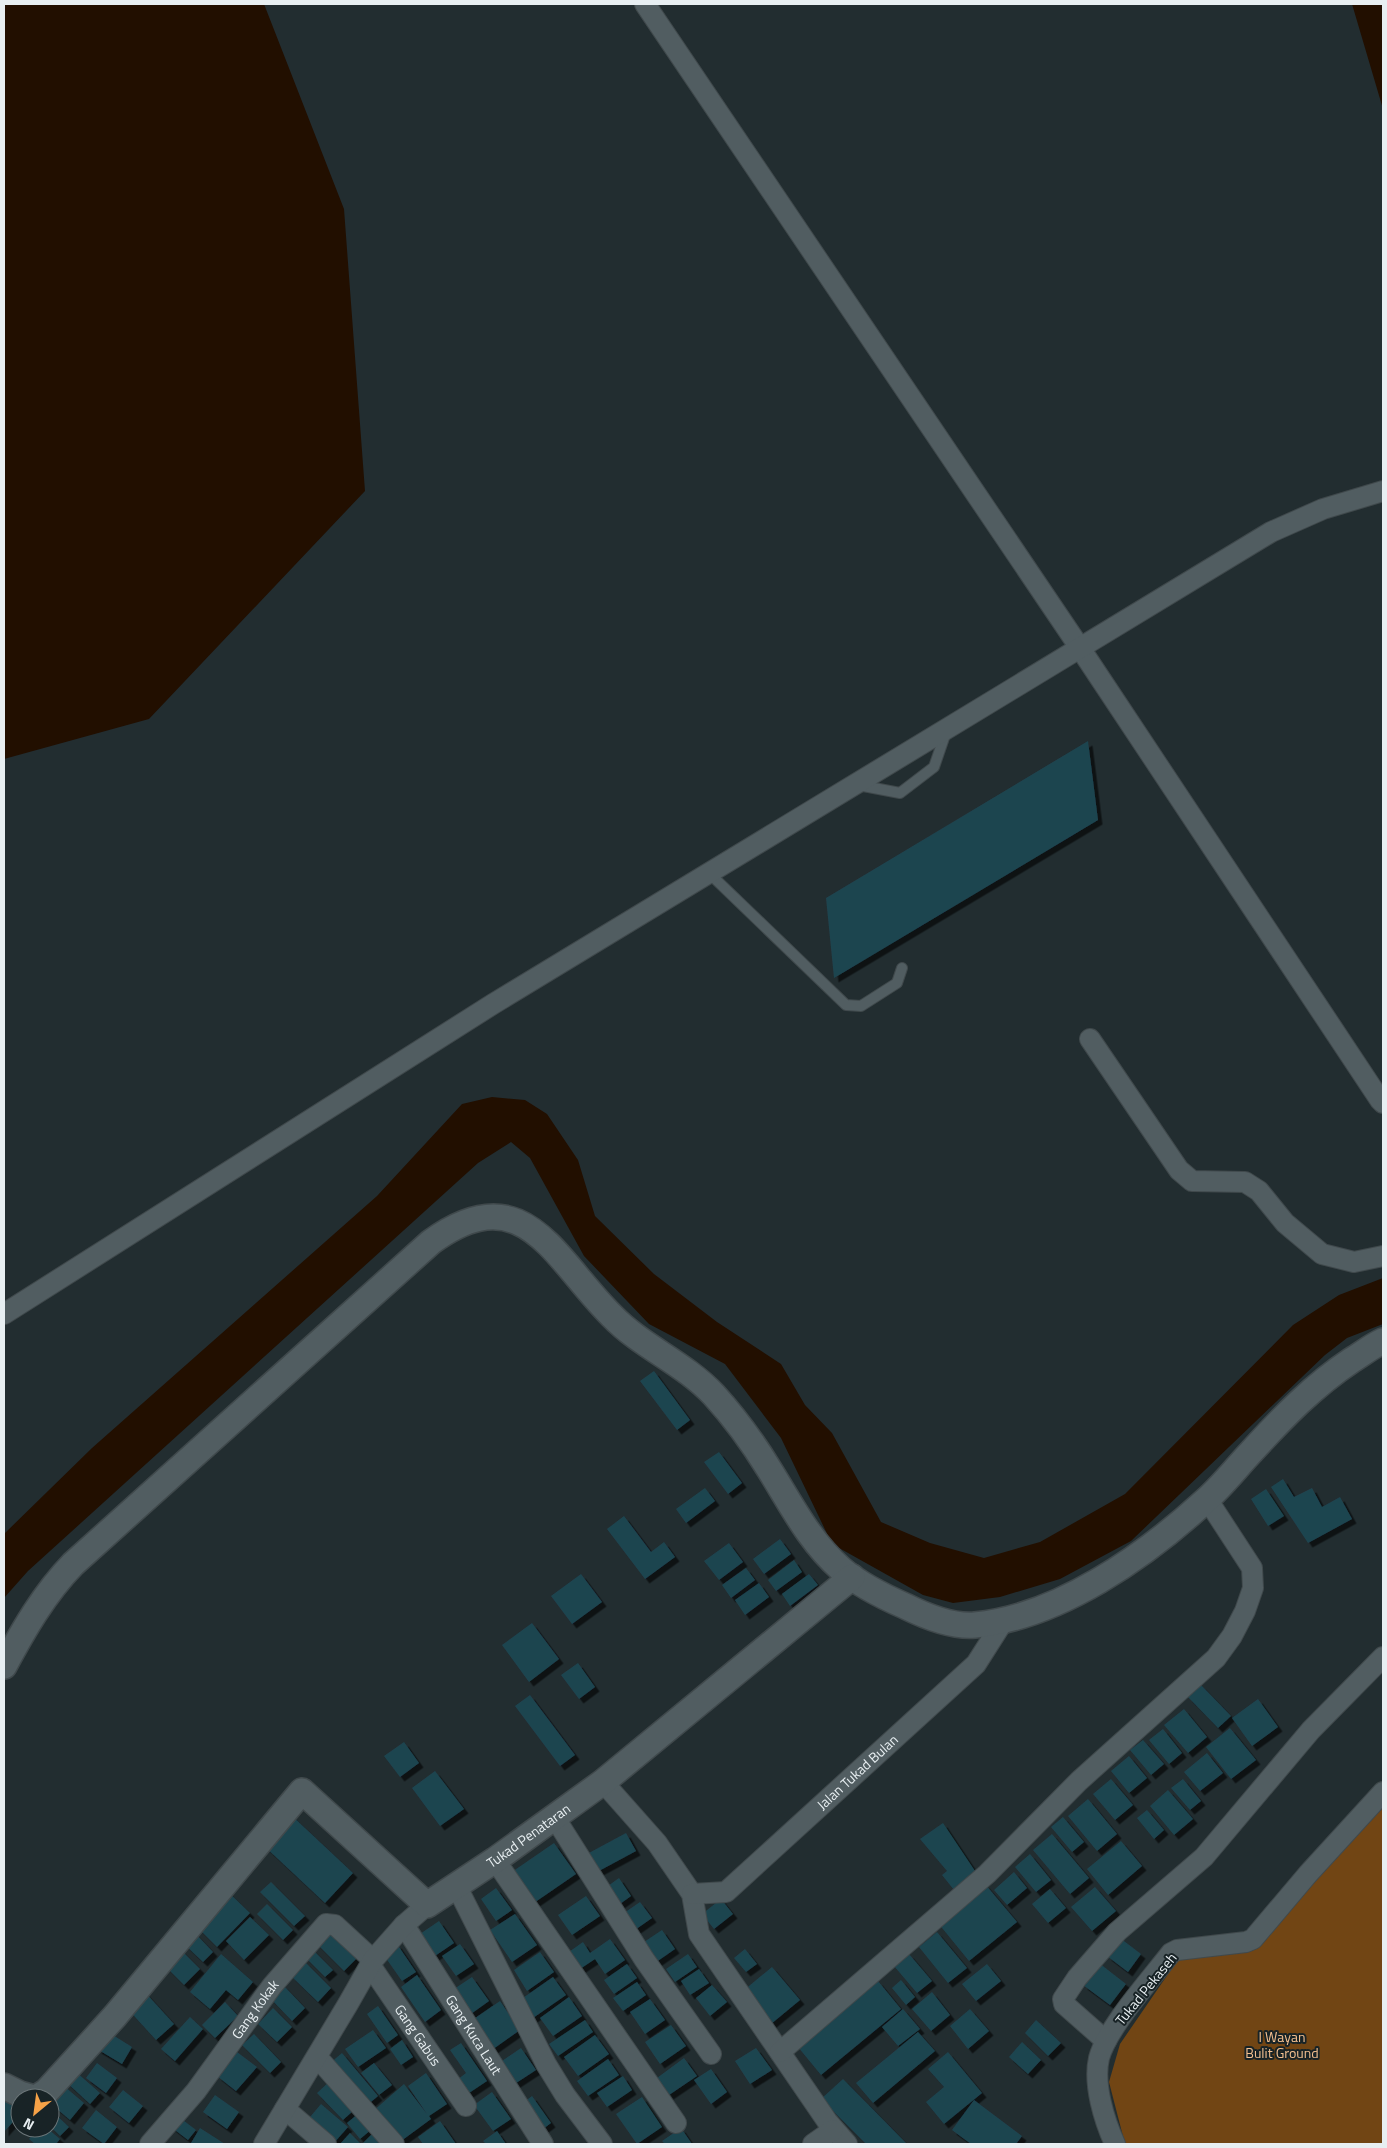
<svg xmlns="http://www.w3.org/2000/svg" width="1387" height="2148" viewBox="0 0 1387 2148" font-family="'Titillium Web',sans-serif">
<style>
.green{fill:#714514}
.water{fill:#220f00}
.building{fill:#1f4450;filter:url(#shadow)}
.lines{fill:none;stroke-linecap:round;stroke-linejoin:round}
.service-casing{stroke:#40494c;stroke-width:12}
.minor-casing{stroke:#40494c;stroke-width:22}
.tertiary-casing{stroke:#40494c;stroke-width:28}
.service{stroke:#515d61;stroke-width:10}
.minor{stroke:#515d61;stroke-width:20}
.tertiary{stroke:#515d61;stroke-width:25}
.labels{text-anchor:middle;stroke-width:4;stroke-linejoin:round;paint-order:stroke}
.street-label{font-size:14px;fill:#e8eff2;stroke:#182326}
.park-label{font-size:14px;fill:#f5c190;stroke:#182326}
</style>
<defs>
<filter id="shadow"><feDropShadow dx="4.5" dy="4.5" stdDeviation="0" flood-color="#0009"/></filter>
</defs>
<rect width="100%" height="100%" fill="#222d30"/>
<!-- green -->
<path class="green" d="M1383,1805V2144H1125L1109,2082L1120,2044L1177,1961L1182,1958L1253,1950L1257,1947L1313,1880Z"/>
<!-- water -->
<path class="water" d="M4,4H264L344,209L365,491L149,719L4,759Z
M1352,4H1383V109Z
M492,1097L525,1100L547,1114L578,1160L595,1216L654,1274L717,1322L781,1364L805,1405L832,1433L881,1522L930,1543L984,1558L1040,1542L1125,1494L1293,1325L1339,1295L1383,1278V1324L1347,1338L1325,1355L1131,1541L1060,1579L1000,1597L953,1603L923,1595L832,1544L781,1438L725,1364L649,1324L584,1256L530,1158L511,1142L478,1163L28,1571L4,1598V1534L92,1448L377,1196L462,1104Z"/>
<!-- building -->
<path class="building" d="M1088,741L1098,820L834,978L826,898Z
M654,1371L690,1420L677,1430L640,1381Z
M719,1452L742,1483L728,1494L704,1462Z
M1283,1479L1294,1497L1312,1488L1322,1507L1340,1497L1352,1519L1308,1543L1271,1487Z
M705,1488L715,1501L686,1523L676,1509Z
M1266,1489L1284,1516L1268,1526L1251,1499Z
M624,1516L651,1552L664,1542L675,1557L645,1579L607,1529Z
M780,1539L791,1554L764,1574L753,1559Z
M729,1543L743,1562L719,1580L704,1561Z
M794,1560L802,1572L776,1591L768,1580Z
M746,1568L755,1580L731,1598L722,1585Z
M581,1574L602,1602L572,1624L551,1596Z
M809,1574L818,1585L790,1606L782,1594Z
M759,1583L769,1597L745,1615L735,1600Z
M532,1623L559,1659L529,1682L502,1645Z
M578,1663L595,1687L579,1699L561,1675Z
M1201,1685L1231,1716L1218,1728L1188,1697Z
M530,1695L575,1755L560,1766L515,1706Z
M1258,1699L1278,1727L1252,1746L1232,1718Z
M1184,1709L1207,1737L1188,1753L1164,1725Z
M1230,1728L1256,1760L1231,1779L1206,1747Z
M1163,1729L1182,1753L1169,1764L1149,1740Z
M1143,1740L1164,1764L1151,1775L1130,1750Z
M404,1742L419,1763L400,1777L384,1756Z
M1207,1753L1223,1773L1200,1791L1184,1772Z
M1129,1756L1147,1778L1129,1793L1111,1771Z
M435,1771L464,1809L440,1826L412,1788Z
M1111,1779L1133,1805L1115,1820L1093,1794Z
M1183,1779L1201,1801L1190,1810L1171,1788Z
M1168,1790L1193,1819L1174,1835L1150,1806Z
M1088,1799L1117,1834L1097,1851L1068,1816Z
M1147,1810L1164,1830L1154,1839L1137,1818Z
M290,1814L353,1873L325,1903L262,1844Z
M1063,1817L1084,1842L1072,1852L1051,1827Z
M943,1823L977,1874L954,1890L942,1875L947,1871L920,1839Z
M626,1833L636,1851L597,1872L587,1854Z
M1052,1834L1089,1878L1070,1894L1033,1850Z
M1121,1841L1142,1866L1108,1895L1087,1869Z
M554,1843L576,1874L528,1907L506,1876Z
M1030,1854L1051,1880L1036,1892L1015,1867Z
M1014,1872L1027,1888L1007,1905L994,1890Z
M619,1878L631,1896L613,1909L601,1891Z
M271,1882L305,1916L294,1926L260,1892Z
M985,1884L1017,1922L969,1961L938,1923Z
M1095,1887L1116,1911L1092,1931L1071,1907Z
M496,1888L512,1910L496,1921L481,1899Z
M1050,1889L1066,1908L1048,1923L1032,1904Z
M227,1891L250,1913L217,1947L194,1924Z
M586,1896L600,1916L572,1935L558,1915Z
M721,1899L733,1914L714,1929L702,1914Z
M640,1902L652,1918L632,1932L621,1915Z
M267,1904L293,1930L283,1940L257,1914Z
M515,1914L537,1945L512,1962L490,1930Z
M250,1917L269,1935L244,1960L226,1941Z
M439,1921L454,1943L432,1958L417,1936Z
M329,1930L357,1958L344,1971L316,1943Z
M662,1930L675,1949L652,1965L638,1946Z
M193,1931L213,1952L203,1962L182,1942Z
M937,1932L967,1968L948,1983L919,1947Z
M1120,1938L1141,1954L1128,1972L1107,1956Z
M610,1939L625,1960L605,1974L595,1959L577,1971L566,1954L583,1942L590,1953Z
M397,1944L416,1972L402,1981L383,1954Z
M460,1944L474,1964L456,1976L442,1956Z
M312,1949L333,1970L325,1977L305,1957Z
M745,1949L757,1964L746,1972L734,1958Z
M181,1950L200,1969L184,1985L165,1966Z
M540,1952L554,1972L527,1991L514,1970Z
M221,1954L253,1982L238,2000L226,1990L210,2009L190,1992Z
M688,1954L697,1967L675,1982L666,1969Z
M909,1954L932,1981L917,1993L894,1966Z
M305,1962L331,1988L318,2002L291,1976Z
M1099,1963L1126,1984L1110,2005L1083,1985Z
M627,1964L637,1978L614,1994L604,1980Z
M987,1964L1001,1981L976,2001L962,1984Z
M772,1967L800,2000L771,2024L743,1991Z
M699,1969L709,1983L690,1995L681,1981Z
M417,1975L441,2010L425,2022L401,1987Z
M472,1977L489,2001L468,2016L451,1991Z
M553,1977L566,1995L533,2018L520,2000Z
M901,1980L915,1997L906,2005L892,1988Z
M878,1981L901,2009L821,2075L798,2047Z
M637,1982L646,1995L623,2011L613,1998Z
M283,1985L305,2008L292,2021L270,1998Z
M712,1985L727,2002L710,2016L696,1998Z
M143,1990L174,2024L156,2040L125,2006Z
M932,1992L950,2015L931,2031L912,2009Z
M569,1997L582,2016L553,2036L540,2018Z
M650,1999L665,2020L645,2034L630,2012Z
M500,2001L520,2030L489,2052L468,2023Z
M225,2002L238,2016L215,2038L202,2025Z
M378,2006L398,2035L387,2043L367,2014Z
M273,2008L292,2027L277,2042L258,2024Z
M903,2009L920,2029L898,2046L882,2027Z
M970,2009L989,2031L968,2049L950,2026Z
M190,2017L203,2029L175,2061L161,2049Z
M585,2020L593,2032L558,2056L549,2044Z
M1036,2020L1061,2043L1048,2056L1025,2033Z
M671,2025L686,2046L660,2064L645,2042Z
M373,2030L386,2048L358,2067L345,2049Z
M108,2032L132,2047L122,2064L97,2049Z
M918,2032L935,2051L873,2103L856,2083Z
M254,2034L281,2062L270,2073L242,2045Z
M595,2035L609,2054L578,2076L564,2057Z
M402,2040L413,2057L401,2065L390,2049Z
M1022,2042L1041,2060L1028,2074L1009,2057Z
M461,2043L487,2081L463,2097L453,2083L466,2073L450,2050Z
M521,2048L536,2070L510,2087L496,2065Z
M756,2048L772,2070L750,2084L735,2061Z
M237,2052L257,2067L236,2091L217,2076Z
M948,2052L982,2093L944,2124L926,2102L944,2087L928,2069Z
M342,2053L378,2096L365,2107L329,2064Z
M684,2058L697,2076L669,2095L657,2078Z
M608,2059L619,2075L588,2096L577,2081Z
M97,2063L117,2078L106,2093L86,2078Z
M374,2063L392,2085L379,2095L361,2073Z
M711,2069L727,2092L711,2104L694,2080Z
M75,2071L100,2093L90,2104L66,2082Z
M426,2073L447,2104L429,2116L431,2119L397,2144L372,2112L404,2084L427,2114L408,2086Z
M623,2076L632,2090L607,2107L597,2093Z
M843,2079L907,2144H866L821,2099Z
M330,2081L355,2109L343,2120L317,2093Z
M64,2086L84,2103L70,2120L50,2103Z
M123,2090L143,2106L129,2123L109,2107Z
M492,2092L511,2119L493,2131L474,2105Z
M215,2095L239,2112L227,2129L203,2112Z
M4,2096L20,2111V2114L4,2132Z
M532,2096L551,2123L539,2132L520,2105Z
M642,2097L662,2127L637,2144L616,2114Z
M974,2100L1022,2136L1016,2144H971L952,2130Z
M321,2104L348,2127L333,2144L305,2123Z
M50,2109L69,2127L60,2136L50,2126Z
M96,2110L117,2127L104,2144L82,2128Z
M359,2113L372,2129L360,2139L347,2123Z
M179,2117L196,2130L188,2140L171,2127Z
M440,2121L456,2144H423L418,2137Z
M38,2128H47L60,2139L56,2144H35L29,2139Z
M200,2128L225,2144H193L191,2143Z
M681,2128L692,2144H665L662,2141Z
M375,2131L388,2144H362Z
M497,2131L506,2144H486L483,2141Z
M350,2133L361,2144H340Z"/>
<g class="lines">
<!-- service casing -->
<g class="service-casing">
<path id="service" d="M858,785L900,793L934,767L946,732
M709,873L846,1005L861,1006L897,983L902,968"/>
</g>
<!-- minor casing -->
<g class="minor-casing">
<g id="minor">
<path d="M645,4L1080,648L1380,1100L1383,1103"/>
<path d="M1090,1039L1179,1170L1192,1181L1245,1182L1259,1191L1285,1223L1322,1254L1354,1262L1383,1256"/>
<path d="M4,1314L493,1004L1271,532L1323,509L1383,491"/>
<path d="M603,1782L657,1843L692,1894L699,1934L827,2121L847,2144"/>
<path d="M555,1818L644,1959L711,2054"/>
<path d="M495,1860L676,2123"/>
<path d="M457,1887L546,2064L565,2095L602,2144"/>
<path id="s1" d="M692,1894L726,1892L976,1664L1004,1620"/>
<path id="s2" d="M404,1925L543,2144"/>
<path id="s3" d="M370,1965L466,2106"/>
<path d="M1106,2041L1064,2004L1063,1999L1077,1978L1117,1932L1204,1857L1311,1730L1383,1657"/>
<path d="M780,2052L987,1874L1079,1781L1216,1658L1232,1636L1245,1611L1253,1588L1252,1568L1207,1499"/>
<path d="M317,2057L394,2144"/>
<path d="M285,2109L326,2144"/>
<path id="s4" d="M150,2144L196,2091L272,1986L326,1924L335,1925L373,1960"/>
<path d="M264,2144L348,2004L373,1960L404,1925L427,1905"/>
<path d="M813,2144L833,2130"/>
<path d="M1115,2144C1104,2120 1093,2084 1099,2058C1107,2028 1151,1979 1171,1953L1177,1950L1246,1942L1253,1939L1308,1874L1383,1792"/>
</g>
</g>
<!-- tertiary casing -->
<g class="tertiary-casing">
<g id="tertiary">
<path d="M4,1666C24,1629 44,1594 73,1564L431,1242C524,1174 554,1259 612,1316C642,1347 684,1363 714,1395C735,1418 753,1443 769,1469C791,1504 809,1541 841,1569C860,1585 882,1596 905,1606C925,1616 952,1627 975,1625C1059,1617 1145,1556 1205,1501C1222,1486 1236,1468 1252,1451C1283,1417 1313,1386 1352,1360C1362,1354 1372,1346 1383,1341"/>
<path d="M4,2086L20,2094L34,2098"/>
<path id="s5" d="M36,2098L47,2091L115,2016L302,1791L427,1905L495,1860L603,1782L852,1577"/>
</g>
</g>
<!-- service -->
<use href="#service" class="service"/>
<!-- minor -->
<use href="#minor" class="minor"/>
<!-- tertiary -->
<use href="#tertiary" class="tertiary"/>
</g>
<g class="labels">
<!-- street labels -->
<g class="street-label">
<text dy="5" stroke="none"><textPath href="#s1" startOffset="212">Jalan Tukad Bulan</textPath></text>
<text dy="5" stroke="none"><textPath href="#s5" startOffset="699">Tukad Penataran</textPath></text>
<text transform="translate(1146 1989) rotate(-51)" y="5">Tukad Pekaseh</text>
<text dy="5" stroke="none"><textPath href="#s4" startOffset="171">Gang Kokak</textPath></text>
<text dy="5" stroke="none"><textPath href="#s3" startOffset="85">Gang Gabus</textPath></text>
<text dy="5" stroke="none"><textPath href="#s2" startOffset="130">Gang Kuca Laut</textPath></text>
</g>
<!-- park labels -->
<g class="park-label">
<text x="1282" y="2042">I Wayan<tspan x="1282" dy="16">Bulit Ground</tspan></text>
</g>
</g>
<!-- border -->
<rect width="1387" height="2148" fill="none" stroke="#e8eff2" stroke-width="10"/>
<!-- north arrow -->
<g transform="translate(35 2113) rotate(209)"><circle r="24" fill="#182326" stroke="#6b7578"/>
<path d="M0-4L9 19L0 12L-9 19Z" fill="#f6a247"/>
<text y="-8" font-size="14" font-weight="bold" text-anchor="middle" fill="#e8eff2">N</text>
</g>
</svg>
